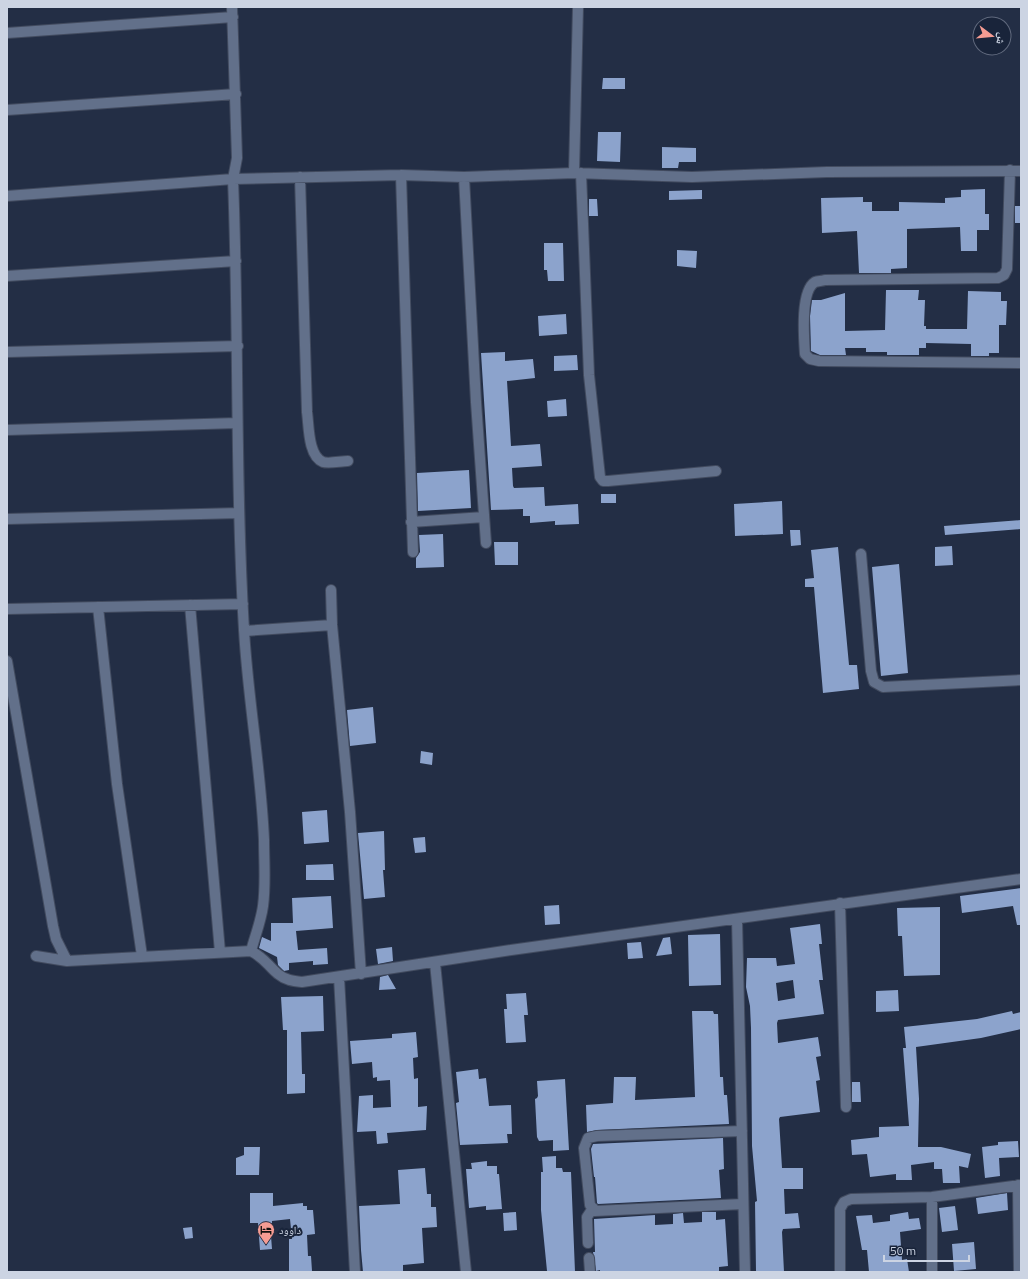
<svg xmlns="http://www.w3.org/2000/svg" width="1028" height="1279" viewBox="0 0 1028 1279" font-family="'Titillium Web','Noto Naskh Arabic',sans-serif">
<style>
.building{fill:#8ca3cc;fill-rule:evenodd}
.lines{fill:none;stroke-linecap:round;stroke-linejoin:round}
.minor-casing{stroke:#424b5f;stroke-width:12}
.minor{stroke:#62708a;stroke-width:10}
.labels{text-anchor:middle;stroke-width:4;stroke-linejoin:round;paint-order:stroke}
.poi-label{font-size:11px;fill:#ccd4e3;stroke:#19243a;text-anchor:start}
</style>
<rect width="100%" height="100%" fill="#232e45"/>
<!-- building -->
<path class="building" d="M603,78H625V89H602Z
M598,132H621L620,162L597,161Z
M662,147L696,148V162H679L678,168H662Z
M985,189V214H989V230H977V251H961L960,227L907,229V268L891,269V273H859L857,231L822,233L821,198L863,197V202H872V211H899V202L945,203V198L961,197V190Z
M702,190V199L669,200V191Z
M589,199H597L598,216H589Z
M1015,206H1021V223H1015Z
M544,243H563L564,281H548L547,270H544Z
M677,250L697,251L696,268L677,266Z
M886,290H919L918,300H925L924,326H926V329H967L968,291L1001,292V301H1007L1006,325H999V353H989V356H971V344L926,343V348H919V355H887V352H866V348H845L846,355H820L811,351L810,316L812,300H821L845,293V331L885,330Z
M566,314L567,334L539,336L538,316Z
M505,352V361L533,359L535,378L507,381L511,446L540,444L542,466L512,468L513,486L514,488L544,487L545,506L578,504L579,524L555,525V521L530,523V516H523V509L491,510L481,353Z
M577,355L578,370L554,371V356Z
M566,399L567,416L548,417L547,401Z
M469,470L471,508L418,511L417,473Z
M601,494H616V503H601Z
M782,501L783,534L735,536L734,504Z
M1021,520V529L945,535L944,526Z
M790,530H800L801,545L791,546Z
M443,534L444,567L416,568V558L420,552L419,535Z
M494,542H518V565H495Z
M952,546L953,565L935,566V547Z
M838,547L849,665H857L859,689L823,693L814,587H805V579L814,578L811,550Z
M899,564L908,673L881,676L872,567Z
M373,707L376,743L350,746L347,710Z
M421,751L433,753L432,765L420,763Z
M327,810L329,842L304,844L302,812Z
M384,831L385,870H383L385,897L364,899L358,833Z
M425,837L426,852L415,853L413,838Z
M333,864L334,880H306V865Z
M1021,888V925H1017L1013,906L962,913L960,896Z
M331,896L333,928L296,931L298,950L327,948L328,964L313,965V961L289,963V970L284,971L278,965L277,957L259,948L262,937L271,941V923H293L292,898Z
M559,905L560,924L545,925L544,906Z
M940,907V975L904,976L902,936H898L897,908Z
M820,924L822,944H819L823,980H819L824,1014L778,1020L777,1023L778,1043L818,1037L821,1056L816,1057L820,1080L816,1081L820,1112L780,1117L779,1119L782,1168H803V1189H784L785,1214L798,1213L800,1228L783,1229L782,1232L784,1272H756L755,1202L757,1201L752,1146L751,1028L750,1006L746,987L747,958H776L777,966L795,964L790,928ZM793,980L795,998L778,1001L776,983Z
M720,934L721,985L689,986L688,935Z
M670,937L672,954L656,956L663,938Z
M641,942L643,958L628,959L627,943Z
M392,947L393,961L378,964L376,949Z
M388,975L396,989L379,990L380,977Z
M898,990L899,1011L876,1012V991Z
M526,993L528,1015H524L526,1042L506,1043L504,1009H507L506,994Z
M323,996L324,1031L301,1032L302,1074H305V1093L287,1094V1030H283L281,997Z
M692,1011H713L714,1014H718L720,1077H723L724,1095H727L729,1124L597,1130L587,1132L586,1105L613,1103L614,1077H636L635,1100L695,1097Z
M1012,1011L1013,1014L1021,1012V1029L981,1038L916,1047L919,1099L918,1147H941L971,1154L968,1168L959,1166L960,1183H943L942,1169H934V1162L911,1165L912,1180H896V1174L870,1177L867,1154L852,1155L851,1140L879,1137V1127L909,1126L903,1048H906L904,1027L977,1019Z
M416,1032L418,1057L413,1058L414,1079L418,1078V1107L427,1106L426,1130L387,1133L388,1143L377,1144L376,1131L357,1132L359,1096L373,1095V1108L391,1107L390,1080L377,1081V1077L373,1078L372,1062L352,1064L350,1041L392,1038V1034Z
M478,1069L479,1079L486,1078L489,1106L511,1105L512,1134H507L508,1143L460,1145L456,1103L459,1102L456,1072Z
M565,1079L569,1150L553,1151V1140L539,1141L537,1137L535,1099L537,1098L538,1096L537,1081Z
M852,1082H860L861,1102H852Z
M723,1138L724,1169L719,1170L721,1198L598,1204L597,1203L595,1177H594L591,1149L593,1144Z
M1018,1141L1019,1157L999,1158L1000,1176L985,1178L982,1147L998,1145V1142Z
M244,1147H260L259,1175H236V1158L244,1155Z
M556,1156V1168H562L563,1172H571L575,1272L547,1271L541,1210V1172H543L542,1157Z
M487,1161V1166H497V1174H499L502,1209L486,1210V1206L469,1208L466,1169H472L471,1163Z
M425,1168L427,1194H431V1207H436L437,1227L422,1228L424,1263L403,1265V1272H363L361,1250L359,1206L400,1204L398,1170Z
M250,1193H273V1206L303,1203V1206H307V1210H313L315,1234L307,1235L308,1256H311L312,1271L289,1272V1239H292L290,1219L272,1221V1223H270L272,1249L260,1250L258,1223H250Z
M1007,1193L1008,1210L978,1214L976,1198Z
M955,1206L958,1230L942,1232L939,1208Z
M516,1212L517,1230L504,1231L503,1213Z
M702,1212H716V1220L725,1219L728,1266L719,1267V1272H600V1270L596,1271L593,1252H595L594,1219L655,1215V1225L673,1224V1214L683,1213L684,1223L702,1222Z
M908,1212L909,1219L919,1218L921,1229L900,1232L902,1260L907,1259L909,1272H869L867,1250H862L856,1216L872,1215L873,1223L890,1221V1215Z
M192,1227L193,1238L185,1239L183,1228Z
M974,1242L976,1269L954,1271L952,1244Z"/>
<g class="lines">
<!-- minor casing -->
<g class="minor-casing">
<path id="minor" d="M232,7L237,158L233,179L401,175L464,177L574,173L692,177L827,172L1021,171
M7,33L233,17
M7,110L236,94
M1010,170L1007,269L1004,275L998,278L825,280C822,281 818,281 815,282C800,291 804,339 805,354L810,359L819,361L1021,363
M574,173L578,7
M581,173L589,375L600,477L603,481H608L716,471
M401,175L413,552
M300,177L307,412C309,426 308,456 323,462C329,464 341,461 348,461
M464,177L476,402L486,543
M7,196L233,179C239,329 235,480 244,630C248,700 261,769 264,840C264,862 266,884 263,906C261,921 255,936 251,951
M7,276L236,261
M7,352L238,346
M7,430L237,423
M7,519L239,513
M411,522L484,517
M861,554L871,671L874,682L883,687L1021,680
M331,590L332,625L350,812L361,974
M190,605L220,952
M98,607L117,784L142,956
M7,609L243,604
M244,631L332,625
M7,661L53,926L56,939L67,961
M840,903L846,1107
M737,919L745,1272
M36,956L67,961L251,951C266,959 267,965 278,974C285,980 293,981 302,982L511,950L1021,879
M435,963L466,1272
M339,977L355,1272
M742,1131L597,1136L588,1138L584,1148L590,1205L595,1211L743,1204
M1018,1185L1019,1272
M932,1197V1272
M588,1243L587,1217L593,1208
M589,1258L590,1272
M840,1272V1209L844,1202L851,1199L932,1197L1021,1185"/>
</g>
<!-- minor -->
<use href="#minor" class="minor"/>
</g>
<!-- icons -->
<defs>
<g id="hotel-pin" transform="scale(0.9)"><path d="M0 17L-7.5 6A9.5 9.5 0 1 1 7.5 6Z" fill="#f59c93" stroke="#19243a"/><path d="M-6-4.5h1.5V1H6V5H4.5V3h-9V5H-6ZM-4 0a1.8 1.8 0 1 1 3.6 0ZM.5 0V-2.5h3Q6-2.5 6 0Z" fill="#111"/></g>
</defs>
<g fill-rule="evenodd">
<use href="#hotel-pin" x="266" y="1230"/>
</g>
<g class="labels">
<!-- poi labels -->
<g class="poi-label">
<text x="279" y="1234">داوود</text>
</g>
</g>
<!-- border -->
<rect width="1028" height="1279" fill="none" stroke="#ccd4e3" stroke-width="16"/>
<!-- north arrow -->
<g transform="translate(992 36) rotate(106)"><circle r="19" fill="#19243a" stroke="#616a7e"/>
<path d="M0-3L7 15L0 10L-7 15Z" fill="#f59c93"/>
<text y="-6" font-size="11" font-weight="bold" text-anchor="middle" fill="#ccd4e3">ش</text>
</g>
<!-- scale -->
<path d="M884 1255v6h85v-6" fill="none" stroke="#ccd4e3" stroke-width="2"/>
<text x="890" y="1255" font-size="12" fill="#ccd4e3" stroke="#19243a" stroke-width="3" paint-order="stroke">50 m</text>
</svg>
